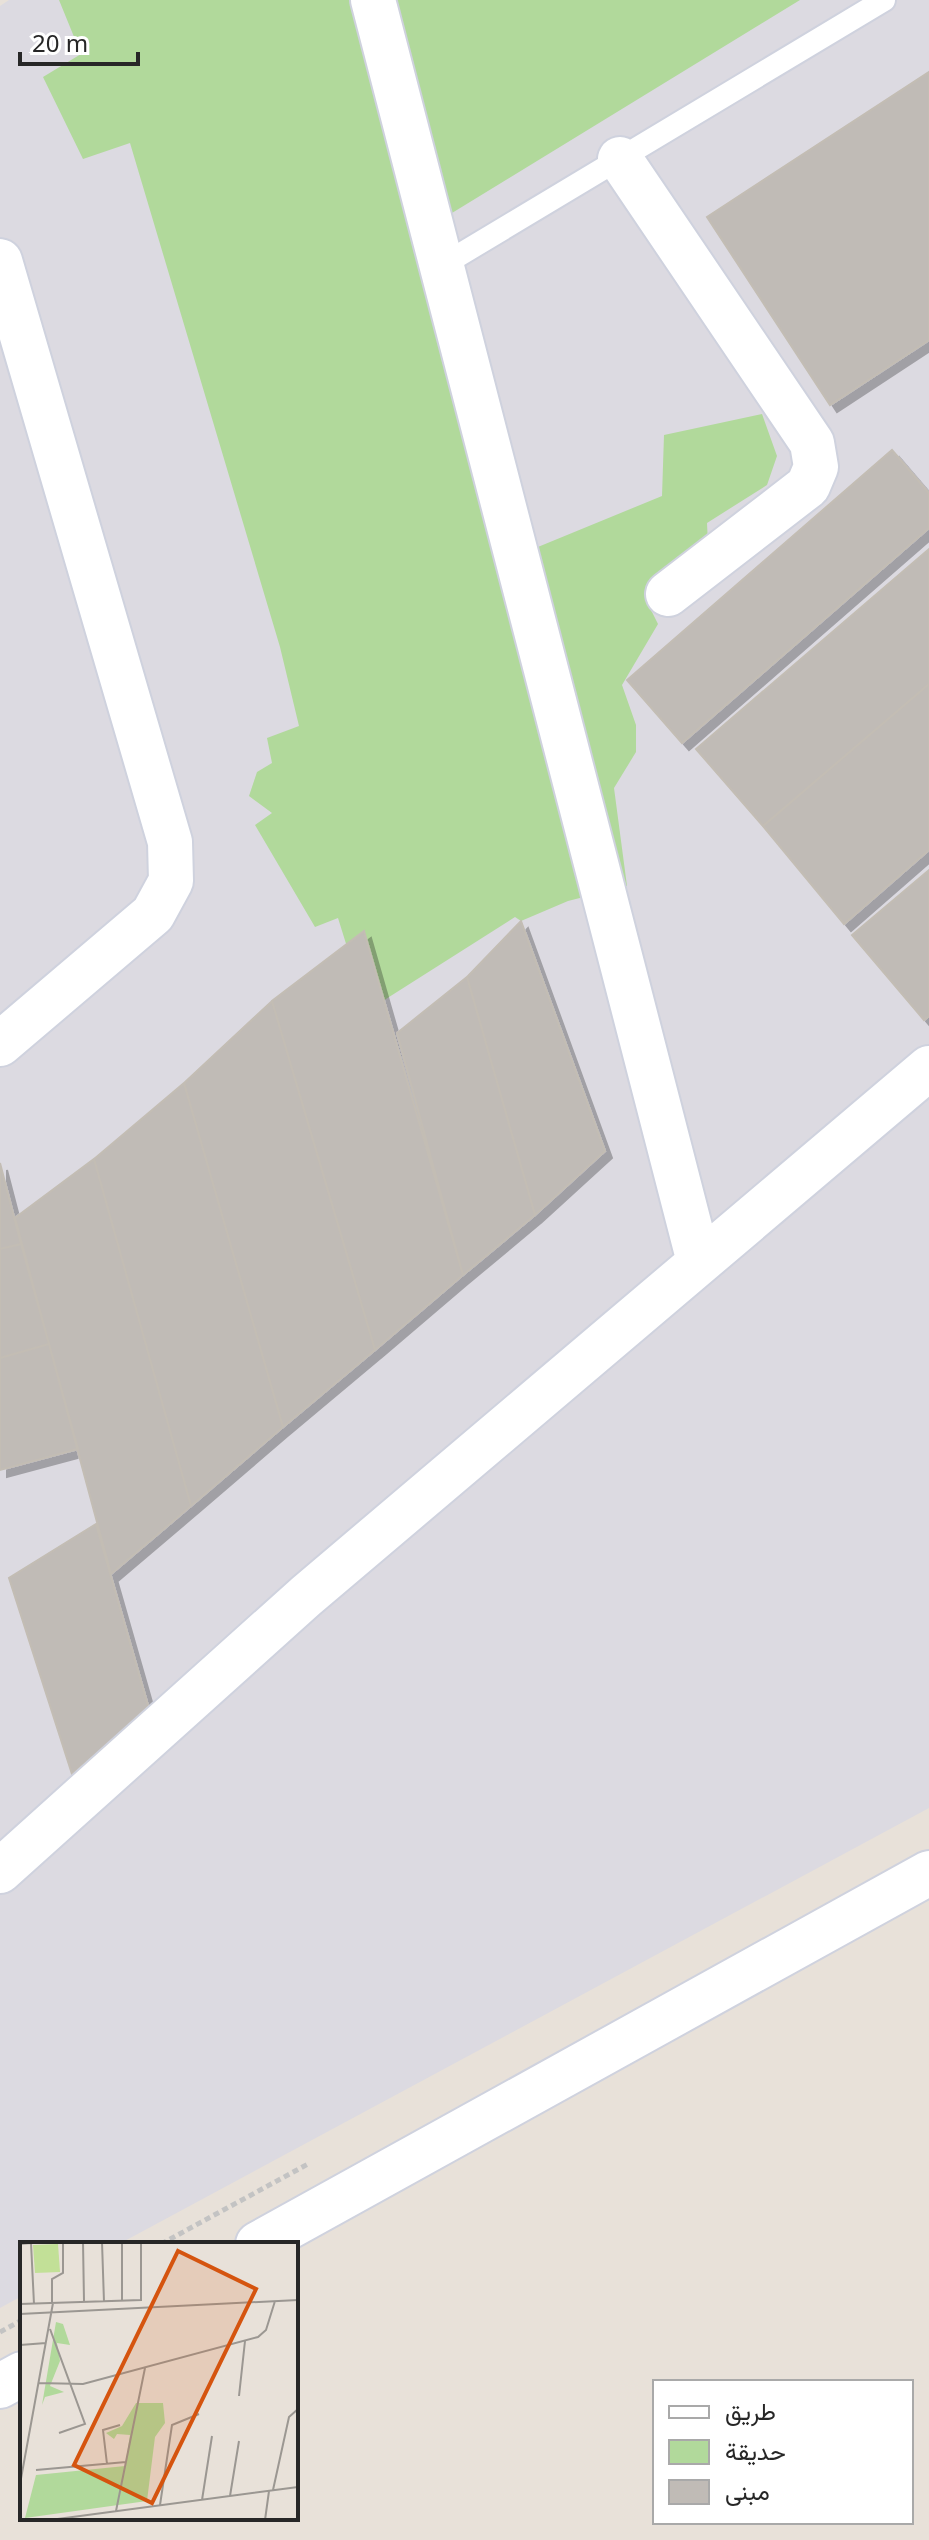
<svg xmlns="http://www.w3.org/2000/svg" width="929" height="2540" viewBox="0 0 929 2540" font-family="'Noto Sans',Vazirmatn,sans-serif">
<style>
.industrial{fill:#dcdae1}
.green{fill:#b1d99b}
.building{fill:#c0bbb6;stroke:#c3bdb4;stroke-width:2;filter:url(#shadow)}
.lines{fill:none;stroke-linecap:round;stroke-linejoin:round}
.service-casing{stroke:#cfd2de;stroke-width:26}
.minor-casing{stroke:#cfd2de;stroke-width:48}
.tertiary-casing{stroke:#cfd2de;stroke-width:48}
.path{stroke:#c3c3c3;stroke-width:5;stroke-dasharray:6 4;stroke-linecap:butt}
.service{stroke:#fff;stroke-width:22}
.minor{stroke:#fff;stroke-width:44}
.tertiary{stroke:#fff;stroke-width:44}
.inset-road{fill:none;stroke:#9b9792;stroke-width:2}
.view{fill:#d5540f;fill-opacity:0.15;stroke:#d5540f;stroke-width:4}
.inset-edge{fill:none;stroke:#272727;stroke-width:4}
</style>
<defs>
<filter id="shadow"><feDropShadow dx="7" dy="7" stdDeviation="0" flood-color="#0004"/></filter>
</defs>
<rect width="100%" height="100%" fill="#e8e1d9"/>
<!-- industrial -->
<path class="industrial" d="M9,0H929V1808L119,2244H22V2296L0,2308V6Z"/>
<!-- green -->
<path class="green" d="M59,0H800L434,224L533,549L662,496L664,435L762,414L777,456L767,485L707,523L708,544L645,598L658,624L622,685L636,725V752L614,788L627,886L568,901L521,921L515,917L367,1011L338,918L315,927L255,825L272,813L249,796L257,772L272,763L267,738L299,726L280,647L130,143L83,159L43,77L81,54Z"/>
<!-- building -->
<path class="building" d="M929,72V340L830,405L707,217Z
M892,450L929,493V528L682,743L627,680Z
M929,549V684L763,826L696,749Z
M929,684V850L844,924L763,826Z
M929,870V1016L924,1020L852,935Z
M521,921L605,1151L535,1215L467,977Z
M364,931L463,1275L375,1350L272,1001Z
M467,977L535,1215L463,1275L397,1033Z
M272,1001L375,1350L283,1427L184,1083Z
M184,1083L283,1427L191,1506L94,1159Z
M94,1159L191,1506L111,1574L15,1218Z
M0,1163L21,1244L0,1249Z
M21,1244L49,1344L0,1358V1249Z
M49,1344L78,1449L0,1470V1358Z
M96,1524L149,1709L72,1774L9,1578Z"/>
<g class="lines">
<!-- service casing -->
<g class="service-casing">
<path id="service" d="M441,266L884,0"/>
</g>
<!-- minor casing -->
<g class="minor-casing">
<path id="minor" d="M373,0L699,1262
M620,159L812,443L816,467L808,486L668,594
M0,261L170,842L171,881L153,914L0,1044
M0,1871L306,1596L929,1068"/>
</g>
<!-- tertiary casing -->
<g class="tertiary-casing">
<path id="tertiary" d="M258,2244L929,1873
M0,2386L22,2374"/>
</g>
<!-- path -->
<path class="path" d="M161,2244L308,2164
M0,2332L22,2320"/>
<!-- service -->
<use href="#service" class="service"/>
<!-- minor -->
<use href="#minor" class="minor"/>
<!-- tertiary -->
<use href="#tertiary" class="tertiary"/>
</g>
<!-- overview -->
<g transform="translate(20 2242)">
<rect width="278" height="278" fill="#e8e1d9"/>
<path d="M36,80L43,82L50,103L37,101L40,119L30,144L44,150L25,155L22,163ZM116,161H143L145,181L135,195L127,259L5,276L16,233L105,224L110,193L97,192L94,197L86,191L102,184Z" fill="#b1d99b"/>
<path d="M38,2L40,30L15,31L13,3Z" fill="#c2e097"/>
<path class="inset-road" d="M63,0L64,59M82,0L84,60M102,0V59M0,2L11,1L14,62M32,61V37L43,31V0M0,62L121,58V0M0,72L278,58M30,87L65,182L39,191M0,103L26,101M19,141L63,142L238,95L246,88L255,59M219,154L225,99M87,222L83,188L100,183M16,228L106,220M0,242L33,61M253,248L269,175L278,167M210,254L219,199M182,258L192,194M140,263L152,183L179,172M96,269L125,126M30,278L278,245M245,278L249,249"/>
<path class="view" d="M158,9L236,47L132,261L54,223Z"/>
<rect width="278" height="278" class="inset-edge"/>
</g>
<!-- legend -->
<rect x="653" y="2380" width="260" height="144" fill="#ffffff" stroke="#a9a9a9" stroke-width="2"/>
<rect x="669" y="2406" width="40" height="12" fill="#ffffff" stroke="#a9a9a9" stroke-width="2"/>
<text x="725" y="2420" font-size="24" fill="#272727">طريق</text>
<rect x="669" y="2440" width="40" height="24" fill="#b1d99b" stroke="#a9a9a9" stroke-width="2"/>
<text x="725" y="2460" font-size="24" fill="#272727">حديقة</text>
<rect x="669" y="2480" width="40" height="24" fill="#c0bbb6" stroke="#a9a9a9" stroke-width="2"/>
<text x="725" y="2500" font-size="24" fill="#272727">مبنى</text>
<!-- scale -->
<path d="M20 52v12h118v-12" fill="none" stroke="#272727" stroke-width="4"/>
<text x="32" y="52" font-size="24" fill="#272727" stroke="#ffffff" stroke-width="6" paint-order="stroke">20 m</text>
</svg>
